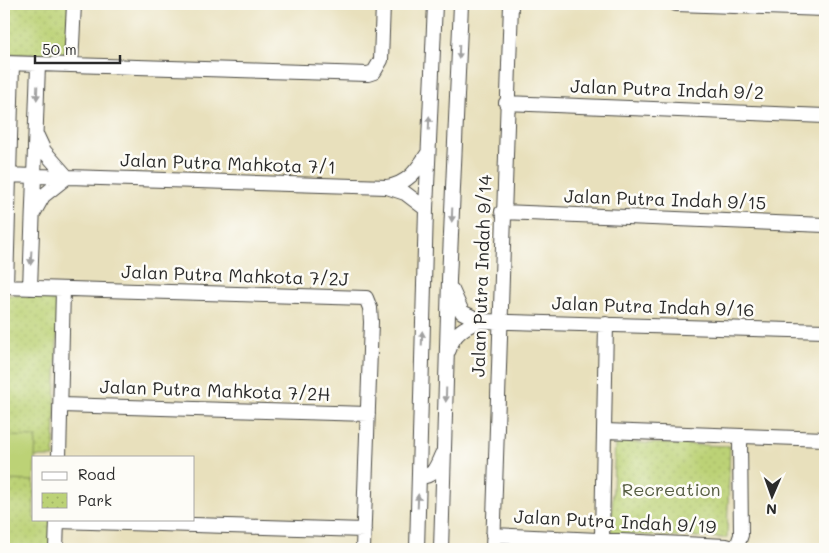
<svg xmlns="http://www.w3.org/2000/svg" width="829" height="553" viewBox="0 0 829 553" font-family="Mali,sans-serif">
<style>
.park{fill:url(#park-dots);stroke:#747e50}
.pitch{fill:#bcd276;stroke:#747e50}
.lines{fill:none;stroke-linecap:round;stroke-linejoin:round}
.minor-casing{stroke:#474641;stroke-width:16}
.minor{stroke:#fff;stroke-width:14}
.oneway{fill:#a0a0a0}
.labels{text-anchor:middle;stroke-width:5;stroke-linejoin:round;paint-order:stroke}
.street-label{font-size:18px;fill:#2b2b2b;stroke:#fdfcf7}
.park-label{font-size:18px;fill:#565d42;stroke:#fdfcf7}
</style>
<defs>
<pattern id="park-dots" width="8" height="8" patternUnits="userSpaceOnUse" patternTransform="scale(1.25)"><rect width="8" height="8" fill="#bcd276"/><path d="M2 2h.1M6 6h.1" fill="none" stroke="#a2b466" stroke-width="1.8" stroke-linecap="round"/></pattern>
</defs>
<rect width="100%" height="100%" fill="#fdfcf7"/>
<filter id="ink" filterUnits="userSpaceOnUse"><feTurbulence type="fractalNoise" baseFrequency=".02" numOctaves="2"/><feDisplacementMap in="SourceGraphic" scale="10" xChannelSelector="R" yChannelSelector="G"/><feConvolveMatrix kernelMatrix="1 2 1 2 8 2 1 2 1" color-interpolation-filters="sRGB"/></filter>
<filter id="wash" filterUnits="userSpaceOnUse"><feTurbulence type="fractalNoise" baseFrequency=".0096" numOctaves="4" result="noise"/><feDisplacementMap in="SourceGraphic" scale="20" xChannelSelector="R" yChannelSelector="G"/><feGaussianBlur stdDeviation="1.12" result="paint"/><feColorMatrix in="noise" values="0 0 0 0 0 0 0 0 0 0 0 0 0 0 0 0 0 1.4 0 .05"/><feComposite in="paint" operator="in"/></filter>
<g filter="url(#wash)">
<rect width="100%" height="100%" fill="#e8e0bc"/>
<!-- park -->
<path class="park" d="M4,4H69L66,55L4,54Z
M4,295L58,296L54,457H34V519H53L52,549H4Z
M615,442L730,446L727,538L611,534Z"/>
<!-- pitch -->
<path class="pitch" d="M9,436L36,437L34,481L7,480Z"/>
</g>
<g filter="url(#ink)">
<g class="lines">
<!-- minor casing -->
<g class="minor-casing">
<path id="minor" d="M676,4L825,9
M4,63L368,74L374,72L381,60L383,4
M71,65L74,4
M506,103L825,116
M37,136L44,151L67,177
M4,175L387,187L405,193L426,209
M387,187C409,183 417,170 428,153
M34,212L43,196L67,177
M502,212L825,225
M4,287L366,298L370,308L371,322L363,549
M6,287L12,64
M30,288L38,65
M452,290L462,312L480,321
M449,350C453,333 466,326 480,321L825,331
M61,405L368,414
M605,431L825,439
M59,457L63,289
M419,477C434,477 436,467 442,454
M57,521L364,530
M493,535L726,546L736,549
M602,538L606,324
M56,549L57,519
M417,549L426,209L435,4
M441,549L449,280L461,4
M493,549L511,4
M736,549L741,535L740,438"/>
</g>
<!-- minor -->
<use href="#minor" class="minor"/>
</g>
<!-- one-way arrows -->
<defs><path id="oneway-solid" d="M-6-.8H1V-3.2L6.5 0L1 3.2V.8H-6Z" transform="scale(1.25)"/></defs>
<g class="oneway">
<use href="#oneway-solid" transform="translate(459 52) rotate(92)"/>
<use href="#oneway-solid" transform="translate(37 93) rotate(92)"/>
<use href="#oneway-solid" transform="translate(429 123) rotate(-88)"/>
<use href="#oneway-solid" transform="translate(452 215) rotate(92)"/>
<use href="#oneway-solid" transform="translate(31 258) rotate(93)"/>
<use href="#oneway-solid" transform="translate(422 338) rotate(-88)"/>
<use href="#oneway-solid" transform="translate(446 395) rotate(92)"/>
<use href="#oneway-solid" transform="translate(418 501) rotate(-88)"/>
</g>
</g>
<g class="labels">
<!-- street labels -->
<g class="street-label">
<text transform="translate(667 90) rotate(2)" y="6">Jalan Putra Indah 9/2</text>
<text transform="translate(228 164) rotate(2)" y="6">Jalan Putra Mahkota 7/1</text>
<text transform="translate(665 200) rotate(2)" y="6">Jalan Putra Indah 9/15</text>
<text transform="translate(235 276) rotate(2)" y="6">Jalan Putra Mahkota 7/2J</text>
<text transform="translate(482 276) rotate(-88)" y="6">Jalan Putra Indah 9/14</text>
<text transform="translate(653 307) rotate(2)" y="6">Jalan Putra Indah 9/16</text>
<text transform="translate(215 391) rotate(2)" y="6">Jalan Putra Mahkota 7/2H</text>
<text transform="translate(615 522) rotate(3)" y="6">Jalan Putra Indah 9/19</text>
</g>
<!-- park labels -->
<g class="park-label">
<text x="671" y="496">Recreation</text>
</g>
</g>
<!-- margin -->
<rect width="829" height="553" fill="none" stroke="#fdfcf7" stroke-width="20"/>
<!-- legend -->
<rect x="32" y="456" width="162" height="65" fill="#fdfcf7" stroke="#a9a8a5"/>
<rect x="42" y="472" width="25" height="8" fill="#ffffff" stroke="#a9a8a5"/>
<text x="78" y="480" font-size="15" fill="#2b2b2b">Road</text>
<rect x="42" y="493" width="25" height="15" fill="url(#park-dots)" stroke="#a9a8a5"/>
<text x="78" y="506" font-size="15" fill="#2b2b2b">Park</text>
<!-- north arrow -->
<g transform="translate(772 496) rotate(182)" stroke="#fdfcf7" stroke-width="4" paint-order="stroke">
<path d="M0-4L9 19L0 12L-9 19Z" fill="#2b2b2b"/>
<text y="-8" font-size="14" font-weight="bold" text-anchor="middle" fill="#2b2b2b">N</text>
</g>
<!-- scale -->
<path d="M35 55v8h85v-8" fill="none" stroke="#2b2b2b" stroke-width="2.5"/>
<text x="42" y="55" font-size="15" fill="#2b2b2b" stroke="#fdfcf7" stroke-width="4" paint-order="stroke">50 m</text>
</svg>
